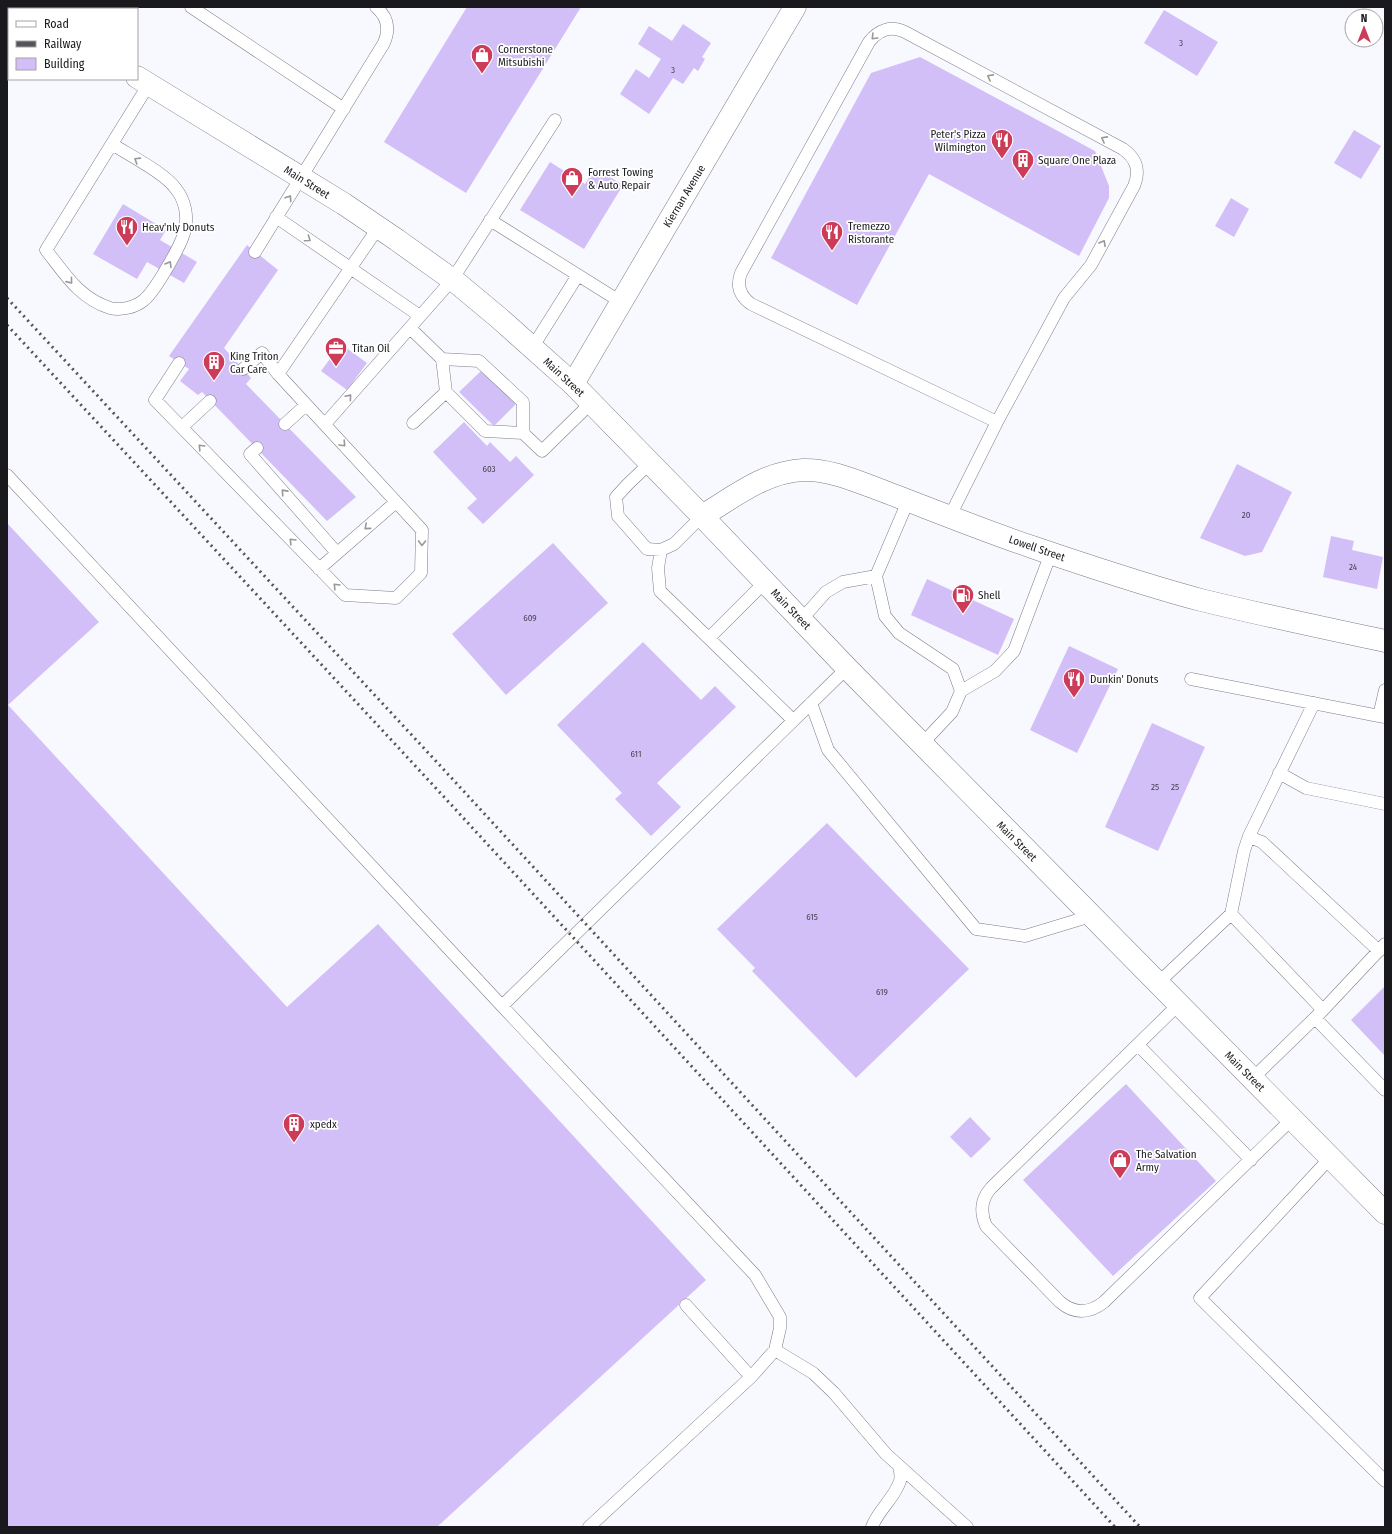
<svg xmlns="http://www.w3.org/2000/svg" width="1392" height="1534" viewBox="0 0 1392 1534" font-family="'Fira Sans Condensed',sans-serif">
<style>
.building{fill:#d3bff7}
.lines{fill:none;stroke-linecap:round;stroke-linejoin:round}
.lane-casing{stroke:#7d7d87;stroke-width:13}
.street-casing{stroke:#7d7d87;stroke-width:23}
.secondary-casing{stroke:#7d7d87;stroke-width:23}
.lane{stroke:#fff;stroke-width:12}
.street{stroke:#fff;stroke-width:22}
.secondary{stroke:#fff;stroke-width:22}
.rail{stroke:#545459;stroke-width:3;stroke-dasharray:2 4;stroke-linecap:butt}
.oneway{stroke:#98989a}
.labels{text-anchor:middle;stroke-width:3.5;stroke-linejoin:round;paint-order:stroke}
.number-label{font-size:9px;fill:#484354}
.poi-label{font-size:11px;fill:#1a1a1e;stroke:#fff;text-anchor:start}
.street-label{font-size:11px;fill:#1a1a1e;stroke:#fff}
</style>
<rect width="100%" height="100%" fill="#f8f8ff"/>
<!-- building -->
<path class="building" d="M467,7H581L466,193L384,142Z
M1164,10L1218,42L1197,76L1144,43Z
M683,24L711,43L702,57L705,59L698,71L694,68L683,84L673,78L649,114L620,94L636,69L649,78L661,59L638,44L649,26L672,41Z
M920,57L1095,151L1109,186V198L1079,256L929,174L857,305L771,258L871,73Z
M1354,130L1381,146L1361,179L1334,163Z
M550,162L585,184L595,168L623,185L584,249L520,210Z
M1231,198L1249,209L1234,237L1215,226Z
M123,204L166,230L160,240L197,262L184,283L147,262L137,279L93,254Z
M247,245L278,270L224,348L251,378L246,384L356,497L327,521L202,392L198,395L180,381L189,369L169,356Z
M341,344L367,363L347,390L321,371Z
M482,370L516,404L494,426L459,392Z
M464,422L487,446L490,442L510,462L516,456L534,475L483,524L467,508L477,499L433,452Z
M1237,464L1292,492L1262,552L1245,556L1200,538Z
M7,523L99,622L8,705L287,1007L378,924L706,1280L437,1527H7Z
M1331,536L1354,541L1352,550L1383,557L1377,589L1323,577Z
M553,543L608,603L506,695L452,634Z
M927,579L1014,619L998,655L911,615Z
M643,642L701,700L715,686L736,707L657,783L681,807L651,836L615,799L622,793L557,725Z
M1069,646L1118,669L1077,753L1030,730Z
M1152,723L1205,747L1158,851L1105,827Z
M827,823L969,969L856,1078L752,971L755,968L717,929Z
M1385,986V1056L1351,1020Z
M1126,1084L1216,1181L1113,1276L1023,1180Z
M970,1117L991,1139L971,1158L950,1137Z"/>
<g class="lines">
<!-- lane casing -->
<g class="lane-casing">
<path id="lane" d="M191,7L344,109
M39,9L40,7
M112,144C129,155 165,173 176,189C185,200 188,216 185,229C183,243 155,291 144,300C136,307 121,311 110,308C79,298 65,274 46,250L149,84
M276,217L420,316
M490,220L621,302
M255,252L384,43C390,29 388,17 376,7
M410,328L442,359L446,392L485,431L523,433V402L479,361L442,359
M532,348L578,275
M179,363L155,400L345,595L396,598L421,573L422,530L278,374L262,353L243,369
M278,374L378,228
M413,423L446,392
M285,424L306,405
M325,424L452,280L555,120
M182,427L210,401
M523,433L542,451L591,403
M257,448L250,454L337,553
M650,463L628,484L616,497L618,516L647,549L661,550L674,544L702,516
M7,475L502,1006L755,1275L780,1317V1328L775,1350L751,1377L589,1527
M908,501L876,576L885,616L899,633L953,669L961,691L952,712L922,744
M950,516L997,422L1064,298L1091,265L1134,186C1140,171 1137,159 1123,149L905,32C891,25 878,30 869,42L741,273C736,286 740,296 751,304L997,422
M661,550L658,568L660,591L793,720
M319,569L396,502
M801,620L826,592L843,582L876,576
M709,638L765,582
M1191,679L1379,716
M1385,690L1379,716L1385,717
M961,691L995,671L1014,651L1051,553
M811,703L828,750L976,929L1025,936L1091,916
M1279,773L1306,788L1385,804
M1249,837L1262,842L1379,951
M1231,914L1244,851L1249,836L1314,703
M1158,983L1231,914L1323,1010L1252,1079
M1179,1004L991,1188C981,1199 980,1212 986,1226L1060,1302C1074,1314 1089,1314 1104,1302L1292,1119
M502,1006L847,668
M1323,1010L1385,944
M1315,1018L1385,1090
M1138,1045L1251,1160
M1330,1158L1200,1298L1385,1481
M686,1305L751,1377
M775,1350L813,1373L834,1393L886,1454L967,1527
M872,1527C878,1510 894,1499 900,1481C901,1477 900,1470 899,1466"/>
</g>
<!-- street casing -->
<g class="street-casing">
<path id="street" d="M573,384L795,7"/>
</g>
<!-- secondary casing -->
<g class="secondary-casing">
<path id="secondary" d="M23,7L26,9
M137,77L344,204L397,240L457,283L499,318L573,384L702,516L847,668L1385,1213
M702,516C734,497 764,472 803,470C830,469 858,482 883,491C933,510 982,530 1032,547C1088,566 1144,585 1201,600C1262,615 1324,628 1385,641"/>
</g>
<!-- lane -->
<use href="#lane" class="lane"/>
<!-- street -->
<use href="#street" class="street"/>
<!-- secondary -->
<use href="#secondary" class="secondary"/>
<!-- rail -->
<path class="rail" d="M7,298L458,785L1140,1527
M7,325L445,798L1115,1527"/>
</g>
<!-- one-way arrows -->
<defs><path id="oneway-chevron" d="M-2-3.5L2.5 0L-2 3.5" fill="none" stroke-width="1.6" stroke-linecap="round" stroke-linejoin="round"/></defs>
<g class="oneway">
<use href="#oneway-chevron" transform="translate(874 37) rotate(135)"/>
<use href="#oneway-chevron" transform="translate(990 77) rotate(-152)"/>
<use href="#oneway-chevron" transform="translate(1104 139) rotate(-152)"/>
<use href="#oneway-chevron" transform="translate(137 160) rotate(-148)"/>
<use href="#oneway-chevron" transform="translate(289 198) rotate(-56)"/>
<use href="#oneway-chevron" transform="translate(308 239) rotate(35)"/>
<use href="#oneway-chevron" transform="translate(1103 243) rotate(-61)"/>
<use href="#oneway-chevron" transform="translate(169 264) rotate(-59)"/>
<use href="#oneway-chevron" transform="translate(70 281) rotate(51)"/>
<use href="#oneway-chevron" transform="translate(349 397) rotate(-49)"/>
<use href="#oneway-chevron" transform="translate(343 444) rotate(47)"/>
<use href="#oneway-chevron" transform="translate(201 447) rotate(-134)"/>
<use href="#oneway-chevron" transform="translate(284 492) rotate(-132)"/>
<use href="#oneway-chevron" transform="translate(367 527) rotate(139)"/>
<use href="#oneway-chevron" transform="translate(292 541) rotate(-134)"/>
<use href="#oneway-chevron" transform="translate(422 543) rotate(91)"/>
<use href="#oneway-chevron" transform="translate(336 586) rotate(-134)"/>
</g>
<!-- icons -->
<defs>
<g id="shop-pin" transform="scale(1.15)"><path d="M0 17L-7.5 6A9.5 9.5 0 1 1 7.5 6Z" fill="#cc3c58" stroke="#fff"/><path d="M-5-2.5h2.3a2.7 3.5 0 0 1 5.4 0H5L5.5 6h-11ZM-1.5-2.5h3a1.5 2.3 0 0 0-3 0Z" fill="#fff"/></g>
<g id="restaurant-pin" transform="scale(1.15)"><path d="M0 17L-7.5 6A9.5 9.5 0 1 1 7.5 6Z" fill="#cc3c58" stroke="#fff"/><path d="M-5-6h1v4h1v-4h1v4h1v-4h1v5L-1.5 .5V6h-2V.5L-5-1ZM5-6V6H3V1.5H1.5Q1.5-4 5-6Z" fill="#fff"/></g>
<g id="building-pin" transform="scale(1.15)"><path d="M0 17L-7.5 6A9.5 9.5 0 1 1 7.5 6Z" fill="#cc3c58" stroke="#fff"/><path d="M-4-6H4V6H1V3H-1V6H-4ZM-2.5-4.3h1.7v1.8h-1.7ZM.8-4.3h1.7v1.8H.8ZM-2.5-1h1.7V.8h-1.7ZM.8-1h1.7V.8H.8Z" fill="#fff"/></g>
<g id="office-pin" transform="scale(1.15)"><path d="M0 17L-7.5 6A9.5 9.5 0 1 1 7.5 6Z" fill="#cc3c58" stroke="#fff"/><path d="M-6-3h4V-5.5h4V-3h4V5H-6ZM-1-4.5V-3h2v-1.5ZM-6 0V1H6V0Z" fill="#fff"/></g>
<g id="fuel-pin" transform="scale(1.15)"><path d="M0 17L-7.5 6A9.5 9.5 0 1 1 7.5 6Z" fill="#cc3c58" stroke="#fff"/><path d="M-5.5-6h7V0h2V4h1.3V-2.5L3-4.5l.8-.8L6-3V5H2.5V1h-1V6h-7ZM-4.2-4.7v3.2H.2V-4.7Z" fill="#fff"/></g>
</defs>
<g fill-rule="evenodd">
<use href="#shop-pin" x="482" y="55"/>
<use href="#restaurant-pin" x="1002" y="140"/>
<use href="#building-pin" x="1023" y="160"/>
<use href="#shop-pin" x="572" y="178"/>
<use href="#restaurant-pin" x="127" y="227"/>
<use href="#restaurant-pin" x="832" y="232"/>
<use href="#office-pin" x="336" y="348"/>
<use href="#building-pin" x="214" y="362"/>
<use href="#fuel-pin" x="963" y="595"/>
<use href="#restaurant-pin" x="1074" y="679"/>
<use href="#building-pin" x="294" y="1124"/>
<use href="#shop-pin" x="1120" y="1160"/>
</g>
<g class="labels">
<!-- number labels -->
<g class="number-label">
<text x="1181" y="46">3</text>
<text x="673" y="73">3</text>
<text x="489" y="472">603</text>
<text x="1246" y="518">20</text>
<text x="1353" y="570">24</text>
<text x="530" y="621">609</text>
<text x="636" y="757">611</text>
<text x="1155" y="790">25</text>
<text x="1175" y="790">25</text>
<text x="812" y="920">615</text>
<text x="882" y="995">619</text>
</g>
<!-- poi labels -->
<g class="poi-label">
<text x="498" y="53">Cornerstone<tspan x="498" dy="13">Mitsubishi</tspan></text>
<text x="986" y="138" text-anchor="end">Peter's Pizza<tspan x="986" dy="13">Wilmington</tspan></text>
<text x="1038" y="164">Square One Plaza</text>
<text x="588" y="176">Forrest Towing<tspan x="588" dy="13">&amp; Auto Repair</tspan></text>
<text x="848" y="230">Tremezzo<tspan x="848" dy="13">Ristorante</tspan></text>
<text x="142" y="231">Heav'nly Donuts</text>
<text x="352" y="352">Titan Oil</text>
<text x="230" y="360">King Triton<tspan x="230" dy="13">Car Care</tspan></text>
<text x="978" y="599">Shell</text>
<text x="1090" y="683">Dunkin' Donuts</text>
<text x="310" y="1128">xpedx</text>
<text x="1136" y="1158">The Salvation<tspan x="1136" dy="13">Army</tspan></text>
</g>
<!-- street labels -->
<g class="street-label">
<text transform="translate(307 182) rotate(32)" y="4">Main Street</text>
<text transform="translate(684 196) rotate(-59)" y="4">Kiernan Avenue</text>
<text transform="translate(564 377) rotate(43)" y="4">Main Street</text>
<text transform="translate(1037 548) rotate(19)" y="4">Lowell Street</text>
<text transform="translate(791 609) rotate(46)" y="4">Main Street</text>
<text transform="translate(1017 841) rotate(45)" y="4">Main Street</text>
<text transform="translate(1245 1071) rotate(45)" y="4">Main Street</text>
</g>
</g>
<!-- border -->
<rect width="1392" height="1534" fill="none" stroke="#1a1a1e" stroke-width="16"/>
<!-- legend -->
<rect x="8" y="8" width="130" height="72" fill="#ffffff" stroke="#a3a3a5"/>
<rect x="16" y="21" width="20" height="6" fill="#ffffff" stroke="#a3a3a5"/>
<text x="44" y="28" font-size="12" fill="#1a1a1e">Road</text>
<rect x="16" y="41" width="20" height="6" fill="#545459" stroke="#a3a3a5"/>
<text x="44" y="48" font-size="12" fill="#1a1a1e">Railway</text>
<rect x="16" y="58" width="20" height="12" fill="#d3bff7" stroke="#a3a3a5"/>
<text x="44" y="68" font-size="12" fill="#1a1a1e">Building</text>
<!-- north arrow -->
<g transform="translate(1364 28)"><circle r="19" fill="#ffffff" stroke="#a3a3a5"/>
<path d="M0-3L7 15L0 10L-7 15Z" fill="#cc3c58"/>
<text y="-6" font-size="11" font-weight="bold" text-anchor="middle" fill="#1a1a1e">N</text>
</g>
</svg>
